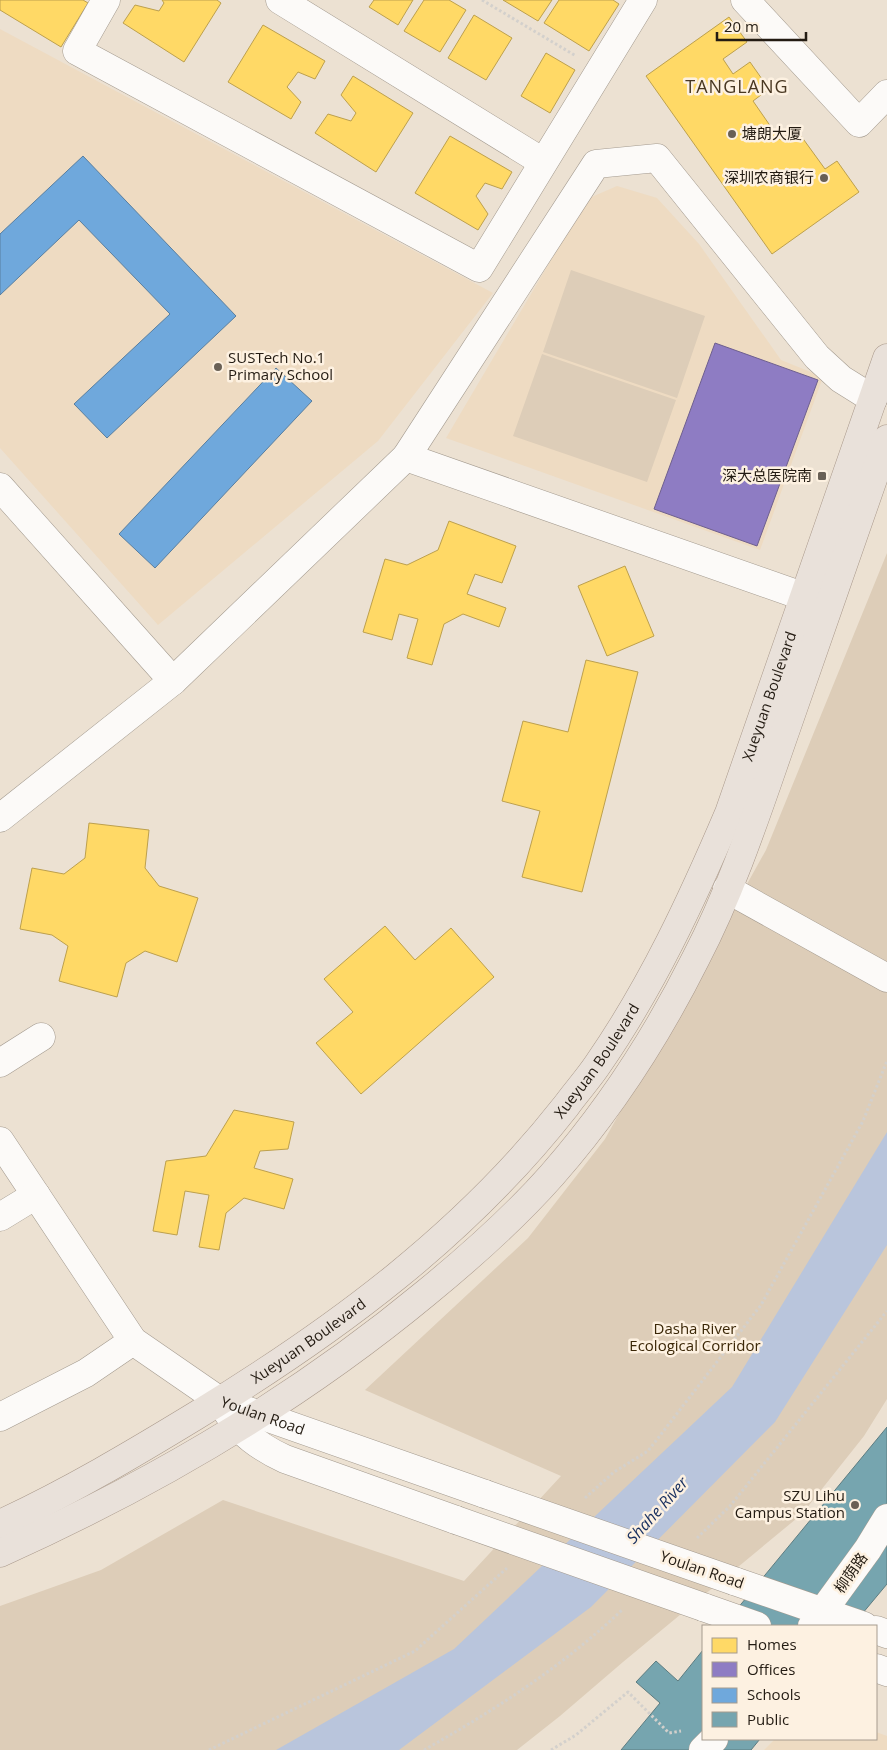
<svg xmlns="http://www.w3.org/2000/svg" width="887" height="1750" viewBox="0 0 887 1750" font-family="'Open Sans','Noto Sans SC',sans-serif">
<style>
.built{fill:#eedbc2}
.green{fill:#ddcdb8}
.water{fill:#b9c5dc}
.homes{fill:#ffd966;stroke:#bda04d}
.offices{fill:#8e7cc3;stroke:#6e5f8e}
.schools{fill:#6fa8dc;stroke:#587e9f}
.public{fill:#76a5af;stroke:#5d7c80}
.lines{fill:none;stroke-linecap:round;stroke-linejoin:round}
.minor-casing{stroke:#a39a8f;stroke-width:29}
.major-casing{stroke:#a9988a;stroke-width:29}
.path{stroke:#d3d0cc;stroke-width:3;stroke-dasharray:2.5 2.5;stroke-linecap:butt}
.minor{stroke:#fcfaf8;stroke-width:28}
.major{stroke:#e9e1da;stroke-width:28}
.minor-bridge-casing{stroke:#a39a8f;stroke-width:29;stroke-linecap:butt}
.minor-bridge{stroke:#fcfaf8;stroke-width:28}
.poi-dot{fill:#696055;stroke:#fdf1e1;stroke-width:2}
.labels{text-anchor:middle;stroke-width:5;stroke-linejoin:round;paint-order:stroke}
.poi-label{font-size:15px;fill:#231b12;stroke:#fdf1e1;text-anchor:end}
.street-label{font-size:15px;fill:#231b12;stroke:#fdf1e1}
.park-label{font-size:15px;fill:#3b2707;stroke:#fdf1e1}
.water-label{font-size:16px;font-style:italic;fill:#172f5f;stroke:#fdf1e1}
.quarter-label{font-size:18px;letter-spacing:1px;fill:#493822;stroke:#fdf1e1}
</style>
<rect width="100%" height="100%" fill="#ece1d2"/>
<!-- built -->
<path class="built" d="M0,29L493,293L378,441L158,625L0,448Z
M617,186L657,198L699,244L781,360L823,377L760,550L446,438L587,199Z
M876,1732L887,1736V1750H764L775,1739H876Z"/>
<!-- green -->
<path class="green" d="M571,270L705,316L677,398L543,352Z
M542,354L676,400L647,482L513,436Z
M887,553V1399L864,1436L802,1514L623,1662L560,1716L517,1750H0V1606L101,1570L223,1500L464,1581L561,1476L365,1390L528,1238L605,1139L766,850Z"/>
<!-- water -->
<path class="water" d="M887,1132V1245L775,1422L591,1607L399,1750H276L454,1649L732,1387Z"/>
<!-- homes -->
<path class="homes" d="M0,0H83L88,3L61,47L0,10Z
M162,0H217L221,3L184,62L123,23L135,5L159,11L164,3Z
M374,0H413L398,25L369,7Z
M424,0H449L466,10L440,52L404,31Z
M503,0H552L538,21Z
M559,0H613L619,4L589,51L544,23Z
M474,15L512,38L486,80L448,58Z
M729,17L747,42L723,59L733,74L750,62L769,89L753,101L780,140L796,129L825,169L837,161L859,192L772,254L646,76Z
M263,25L325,61L315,79L298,72L287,87L301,102L291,119L228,82Z
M546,53L575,70L550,113L521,96Z
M353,76L413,113L376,172L315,133L328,114L351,121L356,113L341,95Z
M450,136L512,172L502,189L485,183L476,196L488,214L478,230L415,193Z
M449,521L516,546L502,583L475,574L467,594L506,608L499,627L463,614L444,624L432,665L407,658L418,619L399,614L392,640L363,632L385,559L407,565L438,550Z
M625,566L654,636L607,656L578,586Z
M586,660L638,672L582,892L522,877L540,811L502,801L523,721L568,732Z
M89,823L149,830L145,868L159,886L198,898L177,962L145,951L126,963L117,997L59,981L68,946L52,935L20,929L32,868L64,874L85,858Z
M385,926L415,960L451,928L494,977L361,1094L316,1043L353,1012L324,979Z
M234,1110L294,1122L288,1149L260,1151L254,1168L293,1179L284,1209L244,1198L226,1213L219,1250L199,1247L209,1195L185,1191L177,1235L153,1231L166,1161L206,1156Z"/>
<!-- offices -->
<path class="offices" d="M715,343L818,380L757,546L654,509Z"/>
<!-- schools -->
<path class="schools" d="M83,156L236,316L107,438L74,404L170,314L79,220L0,295V234Z
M276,368L312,401L155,568L119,534Z"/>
<!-- public -->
<path class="public" d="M887,1427V1584L852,1626H723Z
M703,1650V1739H760L751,1750H621L660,1703L636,1682L656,1661L678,1681Z"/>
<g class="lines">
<!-- minor casing -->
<g class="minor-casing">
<g id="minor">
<path d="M106,0L77,51L479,268L643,0"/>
<path d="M280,0L543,162"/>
<path d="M745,0L859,123L887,94"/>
<path d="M406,457L825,604"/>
<path d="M0,487L173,681"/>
<path d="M0,818L173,681L406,457L596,164L657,158L817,357L841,379L873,399"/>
<path d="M727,889L887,978"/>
<path d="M0,1063L41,1037"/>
<path id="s1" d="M0,1141L133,1341L220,1401L485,1494"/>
<path d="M0,1217L36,1195"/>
<path d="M225,1408C238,1432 261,1448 285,1459L456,1520"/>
<path d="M0,1417L86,1373L133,1341"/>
<path d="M734,1581L864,1626"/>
<path d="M703,1607L757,1626"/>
<path d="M812,1626L868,1549L887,1518"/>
<path d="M876,1630L887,1634"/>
<path d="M876,1668L887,1672"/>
<path d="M703,1750L714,1739"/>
</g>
</g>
<!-- major casing -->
<g class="major-casing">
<g id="major">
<path id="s2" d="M0,1524C69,1492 133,1454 197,1415C336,1330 465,1235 566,1106C576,1092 588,1079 598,1064C652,986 692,900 729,813L887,358"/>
<path d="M0,1553C151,1485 298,1399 426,1293C470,1257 514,1218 552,1175C609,1110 657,1036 696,958C734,885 759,806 786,729C820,632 853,536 887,439"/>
</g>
</g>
<!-- path -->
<path class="path" d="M482,0L576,56
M585,1498L614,1472L648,1451L761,1305L863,1121L887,1061
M697,1538L730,1506L887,1311
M209,1750L415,1651L507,1568
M424,1750C495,1710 563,1666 622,1610
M551,1750L576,1735L628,1692L669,1733L681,1731"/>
<!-- minor -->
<use href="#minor" class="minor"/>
<!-- major -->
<use href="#major" class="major"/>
<!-- minor-bridge casing -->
<g class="minor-bridge-casing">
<path id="minor-bridge" d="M485,1494L734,1581
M456,1520L703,1607"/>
</g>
<!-- minor-bridge -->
<use href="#minor-bridge" class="minor-bridge"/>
</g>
<!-- markers -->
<g class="poi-dot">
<circle cx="732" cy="134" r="5"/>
<circle cx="824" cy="178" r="5"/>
<circle cx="218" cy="367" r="5"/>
<rect x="817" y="471" width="10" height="10" rx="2.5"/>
<circle cx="855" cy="1505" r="5"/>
</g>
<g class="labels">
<!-- poi labels -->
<g class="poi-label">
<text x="742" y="139" text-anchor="start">塘朗大厦</text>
<text x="814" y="183">深圳农商银行</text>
<text x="228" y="363" text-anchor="start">SUSTech No.1<tspan x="228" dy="17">Primary School</tspan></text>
<text x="812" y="481">深大总医院南</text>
<text x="845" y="1501">SZU Lihu<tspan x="845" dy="17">Campus Station</tspan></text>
</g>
<!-- street labels -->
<g class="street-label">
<text dy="5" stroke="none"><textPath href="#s2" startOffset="1169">Xueyuan Boulevard</textPath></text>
<text dy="5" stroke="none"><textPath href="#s2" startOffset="764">Xueyuan Boulevard</textPath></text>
<text dy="5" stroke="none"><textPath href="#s2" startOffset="359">Xueyuan Boulevard</textPath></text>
<text dy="5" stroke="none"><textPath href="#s1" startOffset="391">Youlan Road</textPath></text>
<text transform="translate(702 1570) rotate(19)" y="5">Youlan Road</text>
<text transform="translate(851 1573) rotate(-55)" y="5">柳荫路</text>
</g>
<!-- park labels -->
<g class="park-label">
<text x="695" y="1334">Dasha River<tspan x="695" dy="17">Ecological Corridor</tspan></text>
</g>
<!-- water labels -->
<g class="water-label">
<text transform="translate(657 1510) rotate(-48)" y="6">Shahe River</text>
</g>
<!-- quarter labels -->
<g class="quarter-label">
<text x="737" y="93">TANGLANG</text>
</g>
</g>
<!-- legend -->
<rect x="702" y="1625" width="175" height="115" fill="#fdf1e1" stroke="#a69b8e"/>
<rect x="712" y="1638" width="25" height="15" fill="#ffd966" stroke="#a69b8e"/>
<text x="747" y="1650" font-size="15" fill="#231b12">Homes</text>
<rect x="712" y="1662" width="25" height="15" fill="#8e7cc3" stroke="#a69b8e"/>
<text x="747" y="1675" font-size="15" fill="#231b12">Offices</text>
<rect x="712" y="1688" width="25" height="15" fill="#6fa8dc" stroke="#a69b8e"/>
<text x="747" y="1700" font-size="15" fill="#231b12">Schools</text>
<rect x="712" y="1712" width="25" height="15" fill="#76a5af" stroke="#a69b8e"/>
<text x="747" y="1725" font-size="15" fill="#231b12">Public</text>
<!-- scale -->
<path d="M717 32v8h89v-8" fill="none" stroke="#231b12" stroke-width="2.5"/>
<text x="724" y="32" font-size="15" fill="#231b12" stroke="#fdf1e1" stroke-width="4" paint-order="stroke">20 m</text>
</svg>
